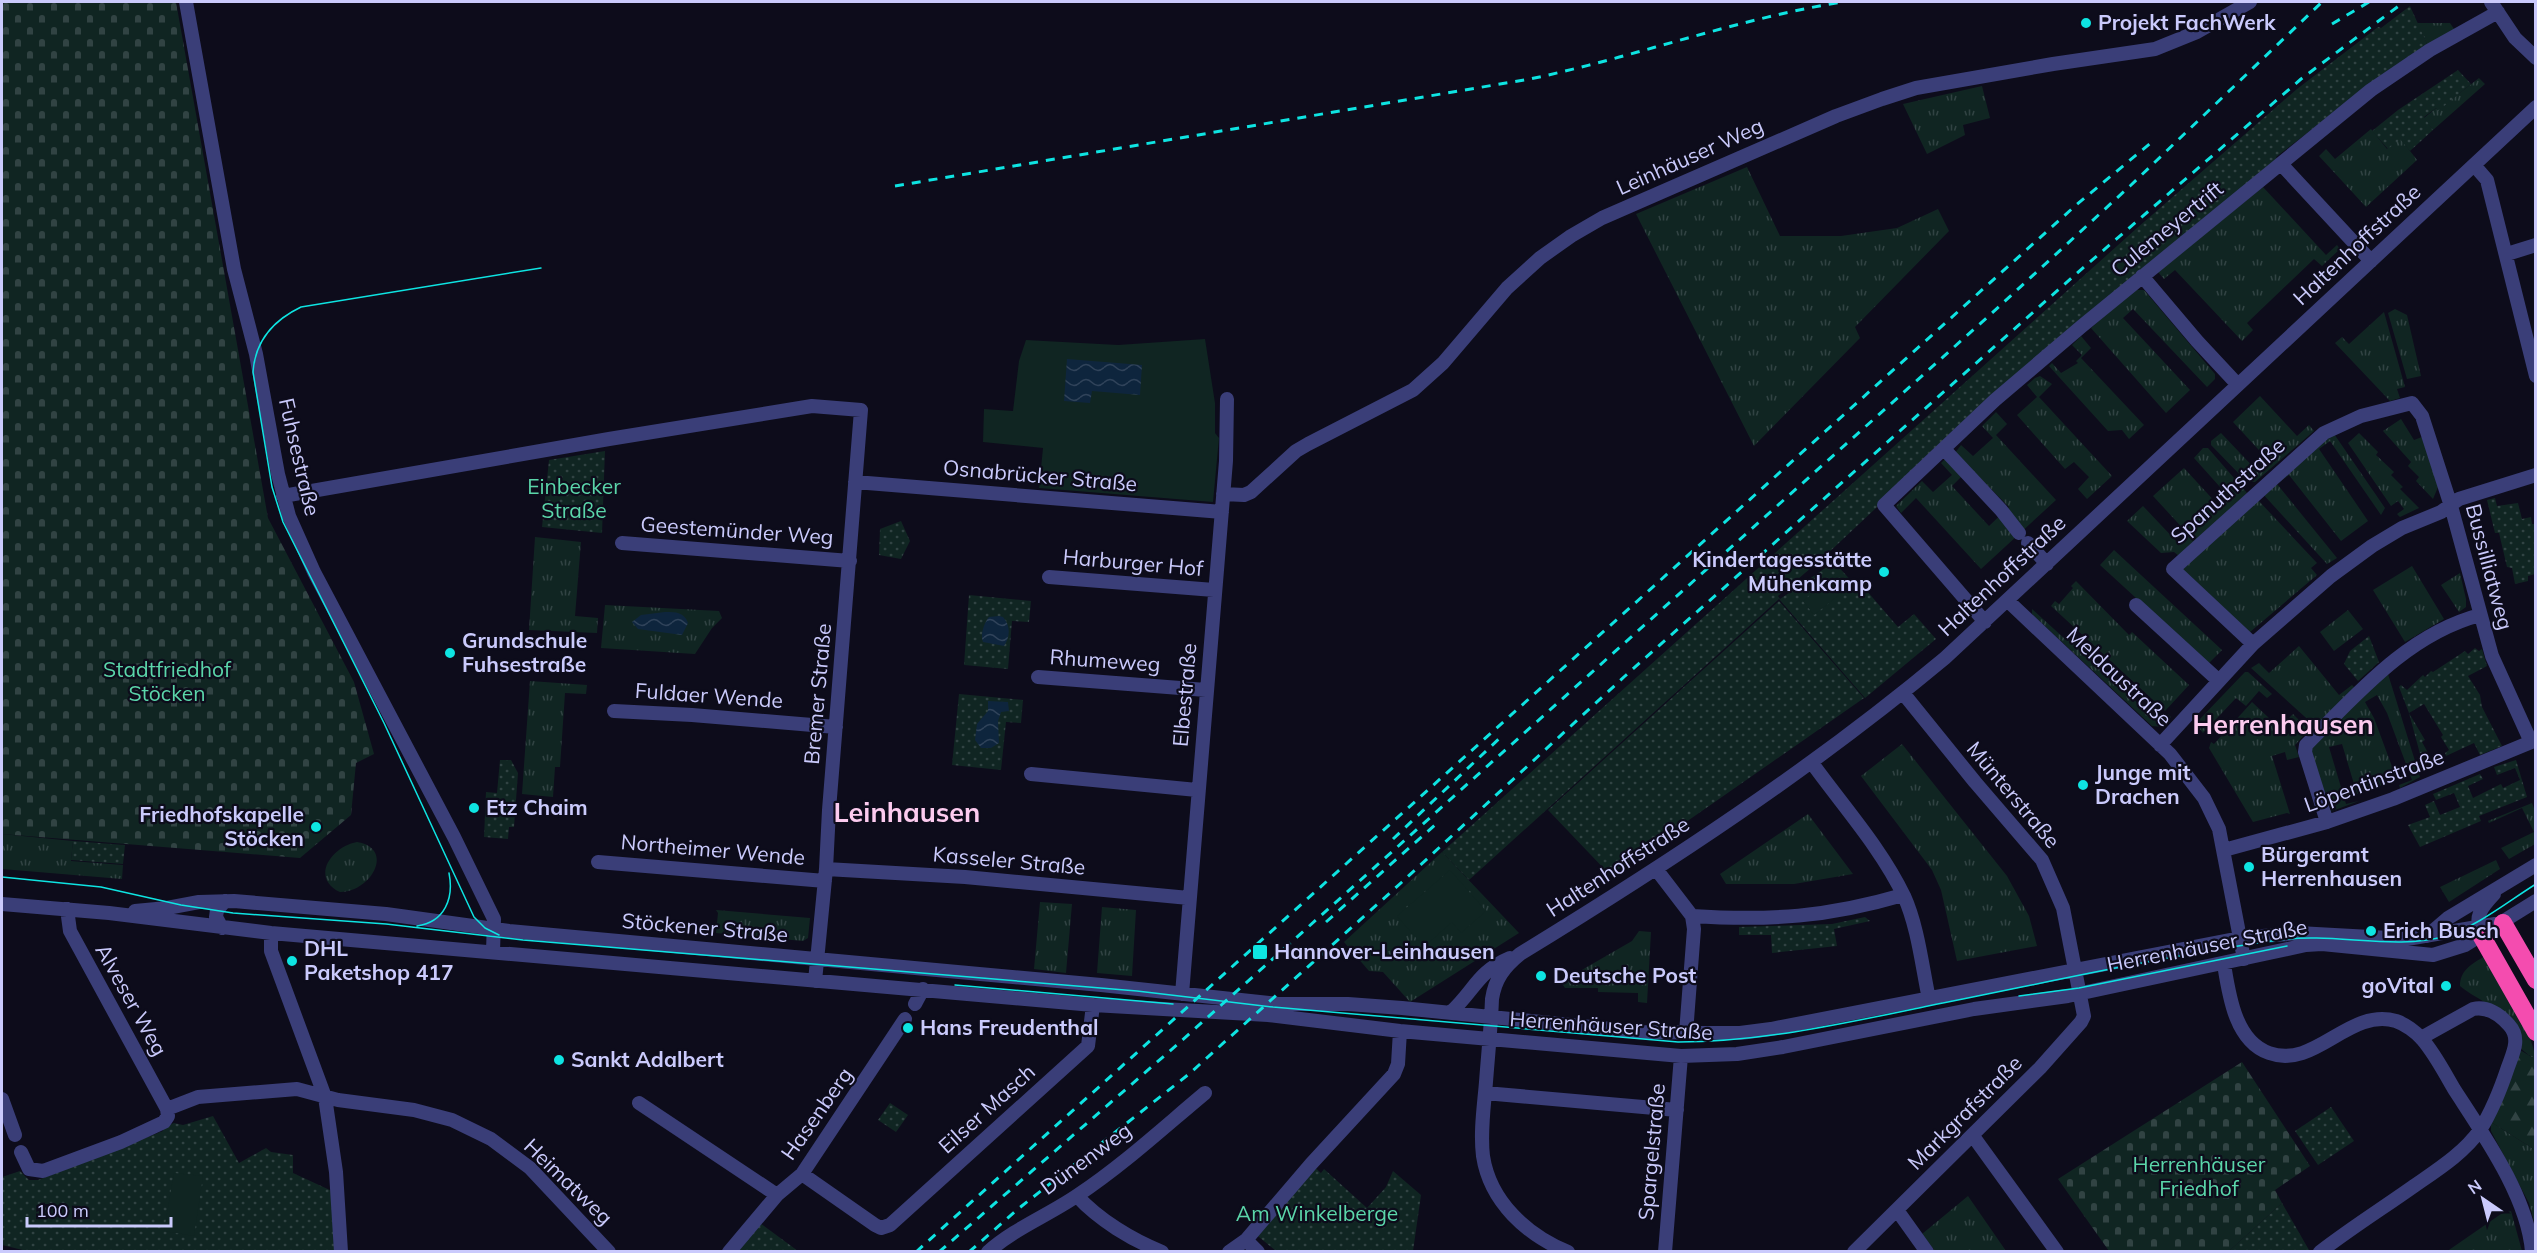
<svg xmlns="http://www.w3.org/2000/svg" width="2537" height="1253" viewBox="0 0 2537 1253" font-family="Mulish,sans-serif">
<style>
.grass{fill:url(#grass-tufts)}
.forest{fill:url(#forest-firs)}
.cemetery{fill:url(#cemetery-stones)}
.park{fill:url(#park-dots)}
.pitch{fill:#102522}
.water{fill:url(#water-waves)}
.lines{fill:none;stroke-linecap:round;stroke-linejoin:round}
.minor{stroke:#3a3e78;stroke-width:14}
.highway{stroke:#f44caf;stroke-width:18}
.tram{stroke:#0ee4e2;stroke-width:1.5}
.rail{stroke:#0ee4e2;stroke-width:3;stroke-dasharray:9 8;stroke-linecap:butt}
.poi-dot{fill:#0ee4e2;stroke:#0d0c1b;stroke-width:2}
.labels{text-anchor:middle;stroke-width:4.5;stroke-linejoin:round;paint-order:stroke}
.poi-label{font-size:21px;font-weight:bold;fill:#cacafc;stroke:#0d0c1b;text-anchor:start}
.street-label{font-size:21px;fill:#cacafc;stroke:#0d0c1b}
.park-label{font-size:21px;fill:#5bd6aa;stroke:#0d0c1b}
.district-label{font-size:27px;font-weight:bold;fill:#fccbef;stroke:#0d0c1b}
</style>
<defs>
<pattern id="grass-tufts" width="24" height="20" patternUnits="userSpaceOnUse" patternTransform="scale(1.5)"><rect width="24" height="20" fill="#102522"/><path d="M3 7l-1-3M5 7V3M7 7l1-3M15 17l-1-3M17 17v-4M19 17l1-3" fill="none" stroke="#314343"/></pattern>
<pattern id="forest-firs" width="22" height="20" patternUnits="userSpaceOnUse" patternTransform="scale(1.5)"><rect width="22" height="20" fill="#102522"/><path d="M5 1l3.5 6h-7zM16 11l3.5 6h-7z" fill="#314343"/></pattern>
<pattern id="cemetery-stones" width="16" height="16" patternUnits="userSpaceOnUse" patternTransform="scale(1.5)"><rect width="16" height="16" fill="#102522"/><path d="M2 7V4a2 2 0 0 1 4 0v3zM10 15v-3a2 2 0 0 1 4 0v3z" fill="#314343"/></pattern>
<pattern id="park-dots" width="8" height="8" patternUnits="userSpaceOnUse" patternTransform="scale(1.5)"><rect width="8" height="8" fill="#102522"/><path d="M2 2h.1M6 6h.1" fill="none" stroke="#314343" stroke-width="1.8" stroke-linecap="round"/></pattern>
<pattern id="water-waves" width="16" height="10" patternUnits="userSpaceOnUse" patternTransform="scale(1.5)"><rect width="16" height="10" fill="#0e253d"/><path d="M0 5q4-4 8 0t8 0" fill="none" stroke="#30435a"/></pattern>
</defs>
<rect width="100%" height="100%" fill="#0d0c1b"/>
<!-- grass -->
<path class="grass" d="M2417,23H2450L2454,29L2428,46Z
M2479,78L2485,84L2433,130L2424,118L2436,108L2438,110Z
M1982,86L1990,118L1963,125L1965,135L1927,154L1903,104Z
M2371,129L2387,149L2400,138L2417,160L2366,207L2319,156L2326,149L2335,159Z
M1747,167L1780,236H1841L1897,228L1938,209L1949,231L1855,327L1860,338L1754,446L1636,214Z
M2263,187L2326,255L2337,245L2340,249L2322,266L2314,259L2247,323L2253,330L2242,341L2175,270L2164,279L2158,272Z
M2134,290H2144L2215,374V379L2207,387L2133,309L2123,318L2190,390L2166,413L2091,328Z
M2395,309L2407,315L2421,376L2407,379L2388,313Z
M2384,312L2405,387L2397,389L2400,398L2390,401L2335,343L2342,337L2349,344Z
M2081,336L2091,348L2081,358L2144,425L2129,439L2122,430L2108,431L2049,366L2052,363L2061,373L2078,363L2076,361L2082,355L2072,345Z
M2040,376L2052,384L2039,397L2112,476L2087,499L2078,489L2089,477L2074,462L2065,469L2017,415L2037,397L2027,385L2035,378Z
M2260,396L2297,436L2309,425L2314,431L2255,482H2247L2211,445V441L2221,433L2259,473L2270,462L2233,422Z
M1996,412L2007,424L1996,435L2056,500L1981,569L1916,498L1901,513L1896,506L1922,481L1933,492L1952,475L1941,463L1947,457L1962,476L1952,486L1989,526L2009,507L1955,453L1961,445L1973,456L1993,438L1982,426Z
M2401,419L2414,440L2422,437L2438,487L2433,499L2416,481L2419,477L2408,466L2411,462L2383,431Z
M2332,431L2385,508L2381,515L2330,441L2319,449L2368,521L2341,541L2289,475L2277,484L2337,558L2327,564L2261,492Z
M2359,433L2378,452L2376,455L2394,472L2391,475L2403,487L2400,489L2419,508L2400,517L2397,514L2404,509L2398,501L2391,506L2348,443Z
M2203,448H2208L2247,493L2179,556L2174,552L2161,553L2127,521L2143,506L2178,543L2188,534L2153,496L2184,468L2219,506L2229,497L2194,458Z
M2257,499L2317,563L2311,568L2317,575L2250,632L2243,630L2182,570Z
M535,537L581,542L575,616L598,618L597,633L529,630Z
M2114,550L2222,650L2208,664L2100,565Z
M2412,566L2444,619L2405,642L2373,590Z
M2460,573L2466,599V607L2459,612L2441,585Z
M2076,581L2129,635L2132,632L2189,685L2165,711L2051,606L2055,601L2059,604L2073,588L2071,586Z
M605,605L719,611L722,618L712,628L695,654L601,648Z
M2032,609L2065,639L2067,637L2159,723L2168,714L2171,717L2162,727L2152,726L2032,614Z
M2348,610L2363,629L2334,651L2320,632Z
M2299,646L2339,695L2352,685L2355,688L2315,726L2251,668L2259,663L2269,673Z
M2245,672H2248L2272,694L2267,698L2259,691L2246,706L2236,698L2203,733L2199,728V720Z
M2388,674L2420,777L2400,788L2399,785L2412,780L2387,713L2377,695L2365,702L2374,718L2397,780L2357,794L2342,744L2329,747L2346,804L2359,801L2324,814L2306,745Z
M530,681L587,685L586,694L565,693L560,767H555L553,797L522,794Z
M2252,702L2287,735L2296,726L2289,718L2293,714L2307,728V732L2295,745L2299,757L2287,760L2285,752L2272,756L2290,814L2287,813L2253,822L2209,748L2211,742L2214,744Z
M1902,744L2007,876L2029,916L2037,946L1957,961L1941,890L1932,870L1861,776Z
M2532,803L2535,811V844L2509,859L2501,848L2534,832L2522,808L2489,823L2488,821Z
M1808,814L1853,874L1794,884H1726L1720,874Z
M2,834L73,841L71,861L123,865L122,879L2,869Z
M357,842C395,848 372,892 340,892C309,877 333,846 357,842Z
M1442,852L1519,933L1410,1002L1383,972L1369,971L1344,942Z
M2496,860L2500,869L2449,902L2440,887Z
M1040,902L1072,904L1066,973L1034,969Z
M1102,907L1136,910L1132,976L1097,973Z
M716,910L810,918L808,938L803,941L716,933L718,913Z
M1639,931L1651,932L1647,1003L1638,1002V993L1598,992V988H1565L1561,982L1632,941Z
M2485,956C2498,979 2535,1035 2535,1059C2508,1043 2508,1025 2488,1005C2480,998 2469,994 2460,986C2460,970 2472,964 2485,956Z
M2491,1122L2535,1150V1225L2529,1203L2491,1131Z
M1968,1196L2006,1251H1935L1922,1234Z
M2511,1211L2522,1251L2446,1252L2501,1214Z"/>
<!-- forest -->
<path class="forest" d="M2520,1050L2535,1059V1150L2491,1122Z"/>
<!-- cemetery -->
<path class="cemetery" d="M2,2H176L268,518L354,682L374,754L356,763L351,815L300,858L2,834Z
M2242,1062L2310,1166L2275,1190L2282,1203L2229,1251H2109L2058,1179Z"/>
<!-- park -->
<path class="park" d="M2410,6L2428,46L2367,87L2276,157L2281,164L1942,446L1825,556L1778,596L1780,599L1834,562L1856,586L1860,583L1898,627L1914,614L1936,639L1865,698L1779,599L1469,880L1442,852L2137,228L2297,89L2378,27L2381,28Z
M2458,70L2471,84L2438,111L2436,108L2424,117L2433,130L2410,151L2400,139L2388,149L2372,131L2398,110Z
M605,451L602,533L542,527L549,460Z
M2495,498L2497,506L2518,503L2522,519L2531,517L2532,524H2535V574L2528,576V581L2515,584L2512,568L2507,567L2499,533H2495L2487,500Z
M901,521L910,541L901,559L879,555L880,529Z
M969,595L1031,601L1029,622L1012,621L1008,669L964,665Z
M1779,601L1864,698L1610,875L1548,810Z
M2369,636L2379,662L2358,681L2344,664L2350,651Z
M2475,648L2479,651L2482,649L2487,666L2468,676L2480,695L2482,707L2502,746L2480,755L2474,743L2446,756L2445,753L2449,750L2441,737L2443,735L2424,704L2409,713L2425,740L2422,742L2432,760L2423,765L2409,713L2399,687L2401,685L2407,690L2423,675L2425,677L2431,671L2433,672L2465,651L2468,654Z
M959,694L1023,700L1021,723L1006,722L1001,770L952,765Z
M500,760H511L518,773L514,827H509L508,839L484,837L486,792L497,793Z
M2516,760L2527,797L2479,816L2481,821L2420,847L2408,825L2430,817L2425,805L2434,801L2440,815L2460,807L2454,793L2436,800L2433,794L2480,774L2483,779L2468,786L2473,798L2501,784L2503,788L2520,780L2515,768L2497,775L2494,767Z
M73,841L125,845L123,864L71,860Z
M1865,917L1870,921L1834,929L1837,946L1772,953L1771,935H1739V927L1832,924Z
M890,1103L908,1115L896,1132L878,1120Z
M2331,1107L2354,1141L2318,1165L2295,1131Z
M213,1116L239,1163L266,1148L271,1152L293,1155V1173L332,1191L335,1251L31,1252L2,1245V1177L20,1171L29,1180H38L163,1131L162,1128L174,1123L183,1125Z
M1311,1164L1321,1173L1324,1169L1367,1208L1386,1187L1393,1171L1421,1195L1413,1251H1276L1253,1232Z
M2282,1203L2309,1250L2229,1251Z
M756,1220L798,1251L729,1252Z"/>
<!-- pitch -->
<path class="pitch" d="M1205,339L1215,403V433L1219,438L1213,502L1039,488L1043,448L983,442L984,409L1013,411L1019,361L1026,340L1118,345Z
M1834,576L1845,590L1814,615L1803,601Z
M1450,870L1486,911L1461,933L1452,922L1424,947L1397,916Z
M174,1173L203,1176L194,1236L164,1231Z"/>
<!-- water -->
<path class="water" d="M1067,359L1142,365L1140,395L1092,391L1090,403L1064,401Z
M665,612C676,612 684,612 688,623L682,635L638,629L632,622L641,615Z
M999,616L1003,617C1011,626 1010,637 1004,646L983,642C980,635 984,623 989,617Z
M988,701L1008,702L1009,711L1001,712L998,721L999,743L991,748H981L975,740L977,724L988,711Z"/>
<g class="lines">
<!-- minor -->
<path class="minor" d="M186,2L234,269L256,354L278,474L289,516L314,572L454,837L494,919L493,952
M2491,2L2515,38L2536,58
M2281,164L2371,261
M2474,165L2487,180L2536,376
M2507,254L2536,245
M2142,276L2197,341L2238,385
M1944,449L2001,510L2019,533
M855,482L1222,512
M1223,494L1244,495L1251,492L1296,451L1308,444L1413,390L1443,363L1507,288L1540,258L1571,236L1602,218L1836,116L1882,99L1916,88L2053,64L2155,49L2197,32L2250,2
M283,496L609,439L812,406L861,410L829,810L826,869L815,981
M622,543L850,561
M2028,543L2047,564
M1049,577L1214,590
M2008,601L2170,754L2204,798L2219,829L2244,959
M2136,605L2219,681
M1985,622L1884,505L1995,400L2082,326L2371,90L2430,50L2498,12
M2253,644L2173,569L2324,433L2361,416L2412,403L2422,416L2451,506L2492,656L2531,742
M1038,677L1206,690
M614,711L692,715L836,727
M2160,745L2253,644L2331,576L2372,546L2402,528L2441,512L2459,499L2536,475
M1812,763C1843,806 1881,848 1904,896C1918,927 1922,966 1929,999
M1031,774L1197,790
M2327,822L2305,752L2306,745C2357,694 2408,634 2480,615
M2224,850L2327,822L2393,799L2536,740
M598,862L825,881
M826,869L965,877L1189,898
M1656,869L1692,916L1694,929L1686,1033
M2,904L109,913L271,933L1093,1005L1268,1015L1400,1031L1681,1056L1737,1054L1783,1047L1974,1009L2068,996L2306,945L2322,944L2433,955L2465,945L2536,901
M135,911L167,908L199,902L234,901L386,914L509,931L1101,985L1278,1004H1348L1402,1008L1641,1032L1740,1033L1771,1029L2240,938L2298,933L2407,939L2495,924
M1692,916C1770,921 1828,917 1903,895
M222,928L216,917L217,910L225,901
M271,933V951L325,1097L336,1172L341,1252
M2481,935C2474,916 2481,908 2494,894
M2427,936L2448,918L2536,865
M2224,964C2229,995 2235,1041 2269,1053C2315,1070 2349,1007 2396,1021C2405,1024 2416,1032 2422,1039C2435,1054 2444,1072 2454,1089C2483,1134 2528,1197 2532,1252
M1182,994L1226,461L1227,399
M915,1004L923,989
M1451,1012C1475,990 1477,972 1510,958
M1485,1093L1677,1110
M2,1099L15,1135
M639,1103L777,1195
M167,1109L198,1097L297,1089L338,1100L414,1110L452,1120L491,1139L530,1168L609,1252
M1973,1136L2057,1252
M21,1152L29,1169L43,1171L121,1142L164,1122L168,1116L167,1109L70,931L67,909
M802,1174L875,1225L881,1228L890,1225L1088,1046L1093,1005
M1077,1196C1099,1220 1132,1240 1162,1252
M1897,1210L1927,1252
M1246,1240L1311,1164L1394,1074L1398,1064L1400,1031
M729,1252L777,1195L802,1174L905,1019
M988,1252C1015,1228 1049,1215 1078,1195C1123,1165 1163,1128 1205,1093
M1229,1252L1246,1240L1258,1252
M1568,1252C1527,1235 1490,1202 1483,1156C1480,1132 1484,1106 1486,1082C1488,1055 1491,1027 1492,999C1495,979 1504,967 1520,954C1667,864 1812,769 1945,658L2536,107
M1665,1252L1681,1056
M1854,1252L2040,1068L2081,1022L2084,1016L2063,908L2042,860L1975,782L1903,693
M2320,1252C2351,1228 2383,1208 2414,1186C2437,1170 2464,1153 2480,1130C2492,1111 2501,1088 2508,1067C2513,1053 2521,1038 2509,1025C2500,1015 2487,1006 2473,1009L2421,1038"/>
<!-- highway -->
<path class="highway" d="M2503,923L2536,980
M2481,935L2536,1032"/>
<!-- tram -->
<path class="tram" d="M2,877L101,887L181,905L233,913L386,924L523,940L1137,991L1273,1007L1678,1042C1762,1042 1846,1023 1928,1006C2045,983 2162,956 2279,940C2335,932 2394,951 2446,936C2478,926 2507,902 2536,884
M417,926C445,922 454,898 449,873
M499,935L485,928L474,917L384,723L283,522L272,487L253,372C255,341 274,320 301,307L541,268
M955,985L1173,1004
M2019,996L2079,988L2287,946"/>
<!-- rail -->
<path class="rail" d="M2332,24L2369,2
M895,186L1530,79C1635,57 1736,19 1842,2
M1393,839L1504,734
M1326,922L1436,824
M916,1252L2075,206L2153,141
M939,1252L1179,1043L1992,313L2130,186L2322,2
M969,1252L1018,1209L1189,1074L1402,882L1625,676L2076,274L2301,79L2404,2"/>
</g>
<!-- markers -->
<g class="poi-dot">
<circle cx="2086" cy="23" r="6"/>
<circle cx="1884" cy="572" r="6"/>
<circle cx="450" cy="653" r="6"/>
<circle cx="2083" cy="785" r="6"/>
<circle cx="474" cy="808" r="6"/>
<circle cx="316" cy="827" r="6"/>
<circle cx="2249" cy="867" r="6"/>
<circle cx="2371" cy="931" r="6"/>
<rect x="1252" y="944" width="16" height="16" rx="3"/>
<circle cx="292" cy="961" r="6"/>
<circle cx="1541" cy="976" r="6"/>
<circle cx="2446" cy="986" r="6"/>
<circle cx="908" cy="1028" r="6"/>
<circle cx="559" cy="1060" r="6"/>
</g>
<g class="labels">
<!-- poi labels -->
<g class="poi-label">
<text x="2098" y="30">Projekt FachWerk</text>
<text x="1872" y="567" text-anchor="end">Kindertagesstätte<tspan x="1872" dy="24">Mühenkamp</tspan></text>
<text x="462" y="648">Grundschule<tspan x="462" dy="24">Fuhsestraße</tspan></text>
<text x="2095" y="780">Junge mit<tspan x="2095" dy="24">Drachen</tspan></text>
<text x="486" y="815">Etz Chaim</text>
<text x="304" y="822" text-anchor="end">Friedhofskapelle<tspan x="304" dy="24">Stöcken</tspan></text>
<text x="2261" y="862">Bürgeramt<tspan x="2261" dy="24">Herrenhausen</tspan></text>
<text x="2383" y="938">Erich Busch</text>
<text x="304" y="956">DHL<tspan x="304" dy="24">Paketshop 417</tspan></text>
<text x="1274" y="959">Hannover-Leinhausen</text>
<text x="1553" y="983">Deutsche Post</text>
<text x="2434" y="993" text-anchor="end">goVital</text>
<text x="920" y="1035">Hans Freudenthal</text>
<text x="571" y="1067">Sankt Adalbert</text>
</g>
<!-- street labels -->
<g class="street-label">
<text transform="translate(1690 157) rotate(-24)" y="7">Leinhäuser Weg</text>
<text transform="translate(2167 229) rotate(-39)" y="7">Culemeyertrift</text>
<text transform="translate(2357 245) rotate(-43)" y="7">Haltenhoffstraße</text>
<text transform="translate(299 457) rotate(77)" y="7">Fuhsestraße</text>
<text transform="translate(1040 476) rotate(5)" y="7">Osnabrücker Straße</text>
<text transform="translate(2228 491) rotate(-42)" y="7">Spanuthstraße</text>
<text transform="translate(737 531) rotate(4)" y="7">Geestemünder Weg</text>
<text transform="translate(1133 563) rotate(5)" y="7">Harburger Hof</text>
<text transform="translate(2489 567) rotate(75)" y="7">Bussilliatweg</text>
<text transform="translate(2002 576) rotate(-43)" y="7">Haltenhoffstraße</text>
<text transform="translate(1105 661) rotate(4)" y="7">Rhumeweg</text>
<text transform="translate(2119 677) rotate(43)" y="7">Meldaustraße</text>
<text transform="translate(818 694) rotate(-85)" y="7">Bremer Straße</text>
<text transform="translate(1185 695) rotate(-85)" y="7">Elbestraße</text>
<text transform="translate(709 696) rotate(4)" y="7">Fuldaer Wende</text>
<text transform="translate(2374 781) rotate(-20)" y="7">Löpentinstraße</text>
<text transform="translate(2013 795) rotate(50)" y="7">Münterstraße</text>
<text transform="translate(713 850) rotate(5)" y="7">Northeimer Wende</text>
<text transform="translate(1009 861) rotate(5)" y="7">Kasseler Straße</text>
<text transform="translate(1618 867) rotate(-33)" y="7">Haltenhoffstraße</text>
<text transform="translate(705 928) rotate(5)" y="7">Stöckener Straße</text>
<text transform="translate(2207 946) rotate(-11)" y="7">Herrenhäuser Straße</text>
<text transform="translate(131 1000) rotate(61)" y="7">Alveser Weg</text>
<text transform="translate(1611 1026) rotate(4)" y="7">Herrenhäuser Straße</text>
<text transform="translate(987 1109) rotate(-42)" y="7">Eilser Masch</text>
<text transform="translate(1965 1113) rotate(-45)" y="7">Markgrafstraße</text>
<text transform="translate(817 1114) rotate(-55)" y="7">Hasenberg</text>
<text transform="translate(1652 1152) rotate(-85)" y="7">Spargelstraße</text>
<text transform="translate(1086 1159) rotate(-36)" y="7">Dünenweg</text>
<text transform="translate(568 1182) rotate(44)" y="7">Heimatweg</text>
</g>
<!-- park labels -->
<g class="park-label">
<text x="574" y="494">Einbecker<tspan x="574" dy="24">Straße</tspan></text>
<text x="167" y="677">Stadtfriedhof<tspan x="167" dy="24">Stöcken</tspan></text>
<text x="2199" y="1172">Herrenhäuser<tspan x="2199" dy="24">Friedhof</tspan></text>
<text x="1317" y="1221">Am Winkelberge</text>
</g>
<!-- district labels -->
<g class="district-label">
<text x="2283" y="734">Herrenhausen</text>
<text x="907" y="822">Leinhausen</text>
</g>
</g>
<!-- border -->
<rect width="2537" height="1253" fill="none" stroke="#cacafc" stroke-width="6"/>
<!-- north arrow -->
<g transform="translate(2483 1199) rotate(325)" stroke="#0d0c1b" stroke-width="4.5" paint-order="stroke">
<path d="M0-4.5L10 22L0 15L-10 22Z" fill="#cacafc"/>
<text y="-9" font-size="16" font-weight="bold" text-anchor="middle" fill="#cacafc">N</text>
</g>
<!-- scale -->
<path d="M27 1217v9h144v-9" fill="none" stroke="#cacafc" stroke-width="3"/>
<text x="36" y="1217" font-size="18" fill="#cacafc" stroke="#0d0c1b" stroke-width="4.5" paint-order="stroke">100 m</text>
</svg>
